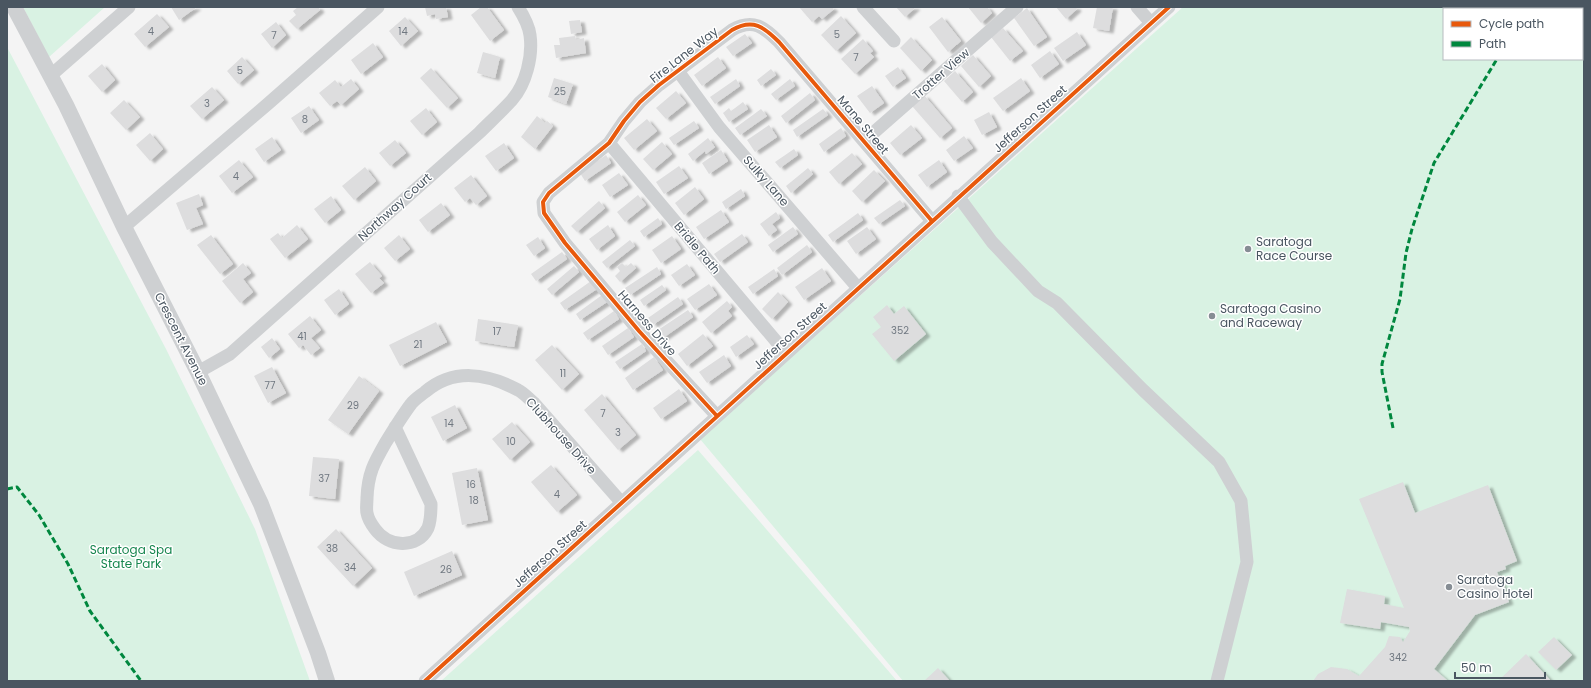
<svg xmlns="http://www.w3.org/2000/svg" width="1591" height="688" viewBox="0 0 1591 688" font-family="Poppins,sans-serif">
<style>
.green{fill:#d9f2e3;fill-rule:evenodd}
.building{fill:#ddddde;filter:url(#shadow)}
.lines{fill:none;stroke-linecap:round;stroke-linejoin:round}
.minor{stroke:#ced0d2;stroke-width:13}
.tertiary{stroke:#ced0d2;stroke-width:16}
.quiet{stroke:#00873e;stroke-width:3;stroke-dasharray:6 3;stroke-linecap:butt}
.cycleway-casing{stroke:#fff;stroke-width:6}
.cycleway{stroke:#e8590c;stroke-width:4}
.poi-dot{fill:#868d94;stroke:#fff;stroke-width:1.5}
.labels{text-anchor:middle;stroke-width:3;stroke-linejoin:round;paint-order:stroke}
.number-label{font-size:10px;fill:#707881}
.street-label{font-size:12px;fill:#4a5661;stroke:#fff}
.poi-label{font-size:12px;fill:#4a5661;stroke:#fff;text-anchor:start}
.park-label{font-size:12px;fill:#17864f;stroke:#fff}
</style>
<defs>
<filter id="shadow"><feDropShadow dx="4.5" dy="2.5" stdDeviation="1" flood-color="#0004"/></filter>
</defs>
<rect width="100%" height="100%" fill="#f4f4f4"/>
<!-- green -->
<path class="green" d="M23,7H105L49,57Z
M1183,7H1584V681H903L700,439ZM1444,9H1582V59H1444Z
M7,47L166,349L255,529L310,681H7Z
M698,450L897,681H441Z"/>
<!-- building -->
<path class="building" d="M171,7H197L179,20Z
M298,7H318L320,10L297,29L289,21L296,15L293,11Z
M425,7H446L448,17L436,19L435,14L427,16Z
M481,7H487L504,30L490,41L471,15Z
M799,7H831L834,9L822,19L819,16L812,22Z
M896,7H916L905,17Z
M968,7H987L992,13L981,23Z
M1056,7H1076L1077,9L1066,19Z
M1097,7H1113L1109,31L1093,28Z
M1027,8L1047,37L1034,46L1014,18Z
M157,14L169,27L145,47L134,34Z
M841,16L856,33L836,51L821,35Z
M405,17L418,31L401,46L389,31Z
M942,17L961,41L948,52L929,27Z
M580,20L582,32L571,34L569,21Z
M276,22L286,35L272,48L261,34Z
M1003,28L1023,51L1010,61L991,37Z
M1077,32L1086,45L1063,61L1054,48Z
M745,34L752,43L733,56L726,47Z
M575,36L576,40L584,38L586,53L556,58L554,45H560L559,38Z
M911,37L932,60L921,71L900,48Z
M863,39L873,51L870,53L874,57L855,74L841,59Z
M373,43L383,57L361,74L351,60Z
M1050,51L1059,64L1040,78L1031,65Z
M483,52L500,57L495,78L477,73Z
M973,55L991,76L979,87L961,66Z
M242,57L254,70L238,84L227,71Z
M718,57L726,68L702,86L694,75Z
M102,64L115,80L102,92L88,76Z
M898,67L906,78L893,87L885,76Z
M431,68L458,98L447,108L420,78Z
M771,69L776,75L761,86L757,80Z
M955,71L973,92L962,102L944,81Z
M554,78L573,84L566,104L548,97Z
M1021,78L1030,91L1003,111L993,98Z
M351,79L359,89L341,105L337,101L330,106L319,93L335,80L341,87Z
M736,79L740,86L715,104L710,97Z
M790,79L795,86L776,100L771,94Z
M872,86L884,103L870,113L857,96Z
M212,87L224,100L202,119L190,106Z
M676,91L686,103L666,119L656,108Z
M810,93L815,100L786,123L781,116Z
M924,95L952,128L940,138L912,106Z
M124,100L140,117L126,130L110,113Z
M743,102L748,109L729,122L723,113L729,108L731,111Z
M309,106L319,120L301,133L291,118Z
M426,108L437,122L422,135L410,121Z
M761,109L767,116L740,135L735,128Z
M823,109L828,115L797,137L793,130Z
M989,112L997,127L982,135L974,120Z
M537,116L545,123L547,121L553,126L535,149L521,137Z
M647,119L657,131L634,150L624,138Z
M694,121L699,128L674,145L669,138Z
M769,125L777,137L755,152L747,140Z
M911,125L922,138L900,155L890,143Z
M841,128L846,136L824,152L819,144Z
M150,133L163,149L150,161L136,145Z
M964,136L973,148L954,161L946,150Z
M272,137L281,150L264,162L255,149Z
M708,138L715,147L706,154L705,151L693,161L688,154Z
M395,140L406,153L390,166L379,153Z
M662,142L672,154L653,170L643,159Z
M504,143L514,158L496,171L485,156Z
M794,149L798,155L780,168L775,162Z
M721,150L728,161L709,174L702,163Z
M852,153L862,164L839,184L829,172Z
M606,155L611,163L585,181L580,173Z
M239,160L253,177L232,193L219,176Z
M939,160L947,172L927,187L918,175Z
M679,166L688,178L664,194L656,182Z
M365,167L376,181L354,200L342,186Z
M808,168L813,174L791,193L786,186Z
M874,170L885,181L862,202L852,191Z
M619,173L628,185L610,197L602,185Z
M471,175L487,196L476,205L470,198L465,202L454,188Z
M695,187L704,199L684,215L675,203Z
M741,189L745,196L726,209L722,202Z
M199,194L203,205L196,208L203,224L187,230L176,203Z
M638,195L646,205L625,222L617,212Z
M331,196L341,210L325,223L314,209Z
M900,200L905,206L879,224L874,218Z
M599,201L605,208L577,232L571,226Z
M441,203L450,215L428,232L419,220Z
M721,210L729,222L704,239L696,227Z
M776,212L780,218L772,224L777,230L769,236L760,224Z
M858,213L863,220L833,242L828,235Z
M658,218L662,224L644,237L640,231Z
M297,225L308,239L285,258L270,239L278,233L282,238Z
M608,225L615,236L597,250L589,239Z
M793,227L798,234L773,252L768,245Z
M867,227L876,239L856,254L847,241Z
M742,234L748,242L720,262L714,254Z
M211,235L233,264L220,274L197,245Z
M399,235L410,249L395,261L384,248Z
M672,236L681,249L661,263L652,250Z
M538,237L545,248L534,256L526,245Z
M630,240L635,246L607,268L602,262Z
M807,245L812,252L782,275L777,268Z
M562,252L567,259L536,281L531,274Z
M370,262L382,276L379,278L384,283L371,293L355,274Z
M243,263L251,273L243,279L253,292L240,303L222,281Z
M622,263L626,267L631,263L636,268L620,282L615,276L620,271L617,267Z
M687,264L695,275L679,286L671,275Z
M574,266L579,272L552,295L547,289Z
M657,267L661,274L630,295L625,288Z
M822,268L831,281L804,300L795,287Z
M774,269L778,276L753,294L748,287Z
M591,281L597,289L565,310L560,303Z
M709,284L717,295L695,310L687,299Z
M662,285L666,290L644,306L640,300Z
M339,289L349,304L335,315L324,300Z
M778,292L788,302L772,319L762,309Z
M602,295L607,302L580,320L576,314Z
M678,297L683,304L653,325L648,318Z
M727,301L732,307L728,311L732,316L711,333L702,322Z
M887,305L894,314L904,306L926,334L894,361L872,334L881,327L873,317Z
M688,310L693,317L663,338L658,330Z
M614,311L619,319L588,340L583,333Z
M310,316L321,330L311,338L320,348L311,355L303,345L299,348L288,334Z
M478,319L518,325L514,347L475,341Z
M436,322L447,342L400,366L389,345Z
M628,328L634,337L608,355L602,346Z
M703,334L713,346L687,366L678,354Z
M747,335L754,344L736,357L730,347Z
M272,338L280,349L269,358L261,347Z
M642,344L646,351L620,369L615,362Z
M552,345L579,374L562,390L535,360Z
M724,355L731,366L707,383L699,372Z
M654,357L663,370L633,390L625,378Z
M272,367L286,393L268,403L254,376Z
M359,376L379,391L348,434L328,420Z
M679,389L687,401L661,419L653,408Z
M602,394L636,435L618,450L584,410Z
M455,405L467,428L443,441L431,417Z
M512,422L530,442L510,460L492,439Z
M313,457L339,459L335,499L309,496Z
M551,465L577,495L557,512L531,482Z
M477,468L488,520L462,525L452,473Z
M1403,482L1415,513L1488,485L1517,561L1505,566L1506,569L1497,572L1509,602L1475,615L1434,669L1448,681H1313L1318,674L1331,667L1347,669L1359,676L1385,647L1389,636L1400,637L1403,642L1410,631L1409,627L1381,622L1380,629L1340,623L1347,589L1385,596L1384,604L1404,608L1359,499Z
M336,529L372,568L353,586L317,547Z
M452,551L462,575L414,596L404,572Z
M1554,637L1572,655L1556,670L1538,652Z
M1526,654L1551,681H1498Z
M938,668L950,681H924Z"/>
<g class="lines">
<!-- minor -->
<path class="minor" d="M863,7L894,41
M1137,7L1151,23
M678,71L719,127L858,288
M50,76L129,7
M864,141L1017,7
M609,143L786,353
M958,196L992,242L1038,291L1057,303L1143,390L1219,462L1241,501L1247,562L1217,681
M124,227L270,102L378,7
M198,372L230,354L479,133C490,122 502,111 512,100C526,84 533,56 530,35C529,27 523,15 518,7
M717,416L639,331L565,243L544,213L543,202L549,193L609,143L624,121L640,102L659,85L732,30C753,18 764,27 779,42L932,221
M395,427L431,504C431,512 431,520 428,528C417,550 388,547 375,529C372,525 368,519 367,513C366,509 367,503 367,498C368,473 374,463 386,442C394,429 402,416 411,404C415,399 420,396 425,392C453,368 487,373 518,390C524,393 529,399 534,403L621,502
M425,681L1169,7"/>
<!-- tertiary -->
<path class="tertiary" d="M14,7L66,105L124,227L198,372L261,504L318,653L327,681"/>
<!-- quiet -->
<path class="quiet" d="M1393,428L1382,372V364L1400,299L1406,253L1412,229L1434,163L1497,59
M7,489L17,487L39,515L68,564L90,611L141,681"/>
<!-- cycleway casing -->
<g class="cycleway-casing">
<path id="cycleway" d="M717,416L639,331L565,243L544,213L543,202L549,193L609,143L624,121L640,102L659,85L732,30C753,18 764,27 779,42L932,221
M425,681L1169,7"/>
</g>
<!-- cycleway -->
<use href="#cycleway" class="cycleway"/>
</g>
<!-- markers -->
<g class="poi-dot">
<circle cx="1248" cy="249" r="4"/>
<circle cx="1212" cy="316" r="4"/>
<circle cx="1449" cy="587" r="4"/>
</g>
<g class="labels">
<!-- number labels -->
<g class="number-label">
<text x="151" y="35">4</text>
<text x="403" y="35">14</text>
<text x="837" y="38">5</text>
<text x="274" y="39">7</text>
<text x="856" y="61">7</text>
<text x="240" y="74">5</text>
<text x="560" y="95">25</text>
<text x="207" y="107">3</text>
<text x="305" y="123">8</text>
<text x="236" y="180">4</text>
<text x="900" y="334">352</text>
<text x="497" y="335">17</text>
<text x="302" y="340">41</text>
<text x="418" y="348">21</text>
<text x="563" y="377">11</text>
<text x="270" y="389">77</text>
<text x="353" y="409">29</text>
<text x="603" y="417">7</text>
<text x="449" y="427">14</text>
<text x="618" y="436">3</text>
<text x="511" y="445">10</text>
<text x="324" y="482">37</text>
<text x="471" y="488">16</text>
<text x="557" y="498">4</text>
<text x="474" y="504">18</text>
<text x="332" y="552">38</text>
<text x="350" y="571">34</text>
<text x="446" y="573">26</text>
<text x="1398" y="661">342</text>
</g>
<!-- street labels -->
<g class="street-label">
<text transform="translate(684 55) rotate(-38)" y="4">Fire Lane Way</text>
<text transform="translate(941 74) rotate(-41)" y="4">Trotter View</text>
<text transform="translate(1030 119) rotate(-42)" y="4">Jefferson Street</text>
<text transform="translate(863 125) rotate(50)" y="4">Mane Street</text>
<text transform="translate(766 181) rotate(49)" y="4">Sulky Lane</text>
<text transform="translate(395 207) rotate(-42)" y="4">Northway Court</text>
<text transform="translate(697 248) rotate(50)" y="4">Bridle Path</text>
<text transform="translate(647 323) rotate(49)" y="4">Harness Drive</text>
<text transform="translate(790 336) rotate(-42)" y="4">Jefferson Street</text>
<text transform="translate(181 339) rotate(63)" y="4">Crescent Avenue</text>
<text transform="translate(561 436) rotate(48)" y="4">Clubhouse Drive</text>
<text transform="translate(550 554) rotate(-42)" y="4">Jefferson Street</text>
</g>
<!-- poi labels -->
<g class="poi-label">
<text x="1256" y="246">Saratoga<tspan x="1256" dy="14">Race Course</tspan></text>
<text x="1220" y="313">Saratoga Casino<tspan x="1220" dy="14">and Raceway</tspan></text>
<text x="1457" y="584">Saratoga<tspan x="1457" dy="14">Casino Hotel</tspan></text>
</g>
<!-- park labels -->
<g class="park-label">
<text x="131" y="554">Saratoga Spa<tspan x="131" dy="14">State Park</tspan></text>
</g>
</g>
<!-- border -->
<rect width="1591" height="688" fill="none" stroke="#4a5661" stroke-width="16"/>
<!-- legend -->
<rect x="1443" y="8" width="140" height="52" fill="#ffffff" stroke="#b7bbc0"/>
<rect x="1451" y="21" width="20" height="6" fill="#e8590c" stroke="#b7bbc0"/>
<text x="1479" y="28" font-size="12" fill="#4a5661">Cycle path</text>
<rect x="1451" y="41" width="20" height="6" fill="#00873e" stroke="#b7bbc0"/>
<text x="1479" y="48" font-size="12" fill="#4a5661">Path</text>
<!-- scale -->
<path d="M1455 672v6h90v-6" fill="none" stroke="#4a5661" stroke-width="2"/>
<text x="1461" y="672" font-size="12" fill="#4a5661" stroke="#ffffff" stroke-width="3" paint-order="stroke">50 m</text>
</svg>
